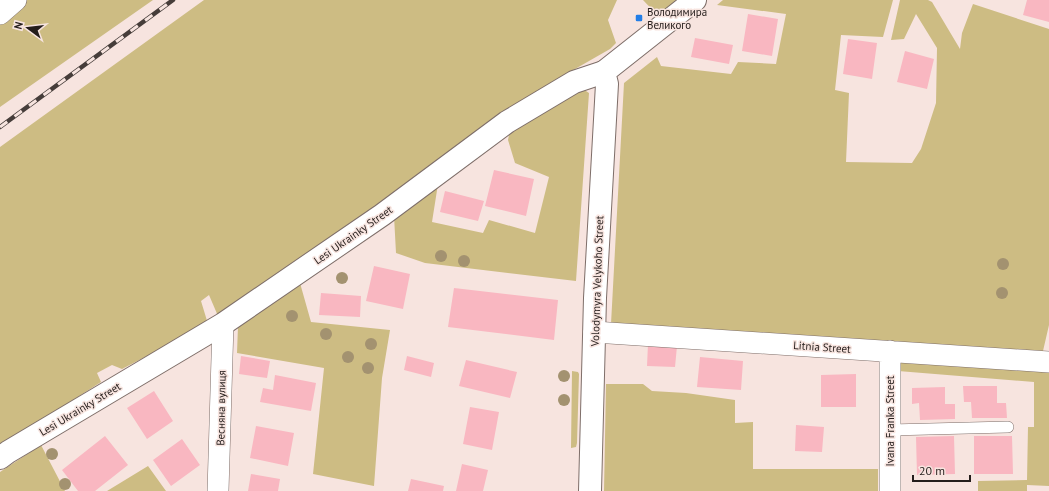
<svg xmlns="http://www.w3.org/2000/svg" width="1049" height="491" viewBox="0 0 1049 491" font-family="'PT Sans',sans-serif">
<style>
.green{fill:#cdbc83}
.building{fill:#f9b7c1}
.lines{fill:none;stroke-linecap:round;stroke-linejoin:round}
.service-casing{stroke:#7e6e69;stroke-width:12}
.minor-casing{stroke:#7e6e69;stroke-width:22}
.tertiary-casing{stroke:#7e6e69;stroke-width:24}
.secondary-casing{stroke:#7e6e69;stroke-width:24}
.service{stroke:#fff;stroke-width:11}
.minor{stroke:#fff;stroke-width:21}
.tertiary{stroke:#fff;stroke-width:22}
.secondary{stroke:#fff;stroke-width:22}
.rail-casing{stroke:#463d3a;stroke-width:4.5}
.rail{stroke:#f7e4df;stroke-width:3;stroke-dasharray:9;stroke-linecap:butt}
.tree{fill:#a39270}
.poi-dot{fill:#227ee7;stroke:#f7e4df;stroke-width:1.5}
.labels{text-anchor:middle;stroke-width:3;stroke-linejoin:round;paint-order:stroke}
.poi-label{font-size:11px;fill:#241d1b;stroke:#f7e4df;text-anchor:start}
.street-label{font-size:11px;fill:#241d1b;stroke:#f7e4df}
</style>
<rect width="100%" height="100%" fill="#f7e4df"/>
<!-- green -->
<path class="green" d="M26,0H153L0,107V23Z
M204,0H617L608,20L616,43L610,49L568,73L218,316L209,295L201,301L208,324L122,369L112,365L97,373L101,382L0,447V147Z
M643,0H679C664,14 658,17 643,0Z
M723,0H893L883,37L841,35L835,90L849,93L846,162L912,163L921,149L936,103L937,48L916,14L904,39L891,40L900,0H928L932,2L960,49L962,33L973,4L1049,29V325L1043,351L611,324L624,83L657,57L661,66L731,74L738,62L776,64L786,14L717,5Z
M580,87L589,93L576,281L425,263L396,253L394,216L438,184L432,222L483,233L489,220L535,233L549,177L515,163L508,140L510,130Z
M300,283L311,322L390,330L382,378L374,486L313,474L324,368L237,353L238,326Z
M906,361L1049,370V486L1027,485V491H978V481L1027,480L1028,427H1034V382L898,371L901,363Z
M572,371L578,372L579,374L577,443L576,447L571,448Z
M606,384H643L652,391L686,393L735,400V423L753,422V469H878V491H604Z
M41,445L65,491H0V472Z
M148,466L166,491H107Z"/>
<!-- building -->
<path class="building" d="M1027,0H1049V22L1023,15Z
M748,14L778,19L772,56L742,51Z
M695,38L733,45L729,64L691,57Z
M848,39L877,43L872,79L843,74Z
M905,51L934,59L927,89L897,82Z
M494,170L534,179L526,216L485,206Z
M445,191L484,201L478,221L440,212Z
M374,266L410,274L403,309L366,301Z
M454,288L558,300L554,340L448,327Z
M321,293L361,296L360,317L319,315Z
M648,344L677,346L675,367L647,366Z
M241,356L270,361L267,378L239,374Z
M407,356L434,363L431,377L404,370Z
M700,357L743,361L741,390L697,387Z
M466,360L517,372L510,398L459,386Z
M856,374V407H821V375Z
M275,375L316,383L311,411L260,402L263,388L273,390Z
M963,386H997V403H1006L1007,418H972L971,402H964Z
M945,387V404H955V419L920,420L919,403L912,404V388Z
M154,391L173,421L147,439L127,408Z
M470,407L499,412L492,450L463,444Z
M796,425L824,427L822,452L795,451Z
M256,426L294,433L288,466L250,458Z
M105,436L128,465L95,491H78L62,470Z
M954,436L955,474L917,475L916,437Z
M974,436H1012L1013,474H974Z
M182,439L200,465L171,486L153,460Z
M462,464L488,470L483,491H456Z
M251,474L280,479L278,491H248Z
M411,479L444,486L443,491H408Z"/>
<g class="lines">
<!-- service casing -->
<g class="service-casing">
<path id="service" d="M890,430L1008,427"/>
</g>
<!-- minor casing -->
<g class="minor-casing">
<path id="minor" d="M0,14L16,0
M594,332L1049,362
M890,351V491
M218,491L223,324"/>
</g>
<!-- tertiary casing -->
<g class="tertiary-casing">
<path id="tertiary" d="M0,458L8,452L223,324L382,215L507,122L574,82L604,72"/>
</g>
<!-- secondary casing -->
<g class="secondary-casing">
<path id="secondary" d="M590,491L595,298L607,84L604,72L695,0"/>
</g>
<!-- service -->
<use href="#service" class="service"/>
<!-- minor -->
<use href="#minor" class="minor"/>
<!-- tertiary -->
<use href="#tertiary" class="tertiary"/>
<!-- secondary -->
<use href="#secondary" class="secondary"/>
<!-- rail casing -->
<g class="rail-casing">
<path id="rail" d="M0,127L173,0"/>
</g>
<!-- rail -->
<use href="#rail" class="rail"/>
</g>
<!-- trees -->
<g class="tree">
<circle cx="441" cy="256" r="6"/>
<circle cx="464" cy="261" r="6"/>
<circle cx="1003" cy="264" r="6"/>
<circle cx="342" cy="278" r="6"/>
<circle cx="1002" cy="293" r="6"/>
<circle cx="292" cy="316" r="6"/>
<circle cx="326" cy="334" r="6"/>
<circle cx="371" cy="344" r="6"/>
<circle cx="348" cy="357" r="6"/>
<circle cx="368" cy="368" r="6"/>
<circle cx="564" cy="376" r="6"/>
<circle cx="564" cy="400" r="6"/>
<circle cx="52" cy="454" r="6"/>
<circle cx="65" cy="484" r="6"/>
</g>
<!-- markers -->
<rect class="poi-dot" x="635" y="14" width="8" height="8" rx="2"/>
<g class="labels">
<!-- poi labels -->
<g class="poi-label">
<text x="647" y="16">Володимира<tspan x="647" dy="13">Великого</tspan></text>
</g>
<!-- street labels -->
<g class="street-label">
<text transform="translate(353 235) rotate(-35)" y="4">Lesi Ukrainky Street</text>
<text transform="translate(597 281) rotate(-88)" y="4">Volodymyra Velykoho Street</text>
<text transform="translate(822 347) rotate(4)" y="4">Litnia Street</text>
<text transform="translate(221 408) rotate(-89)" y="4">Весняна вулиця</text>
<text transform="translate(80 409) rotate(-31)" y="4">Lesi Ukrainky Street</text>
<text transform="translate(890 421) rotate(-90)" y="4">Ivana Franka Street</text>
</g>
</g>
<!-- north arrow -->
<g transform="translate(28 28) rotate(285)" stroke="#f7e4df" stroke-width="3" paint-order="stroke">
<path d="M0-3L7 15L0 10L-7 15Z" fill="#241d1b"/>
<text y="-6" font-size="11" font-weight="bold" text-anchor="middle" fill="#241d1b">N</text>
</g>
<!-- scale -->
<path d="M913 475v6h57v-6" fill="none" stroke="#241d1b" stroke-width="2"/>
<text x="919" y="475" font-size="12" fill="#241d1b" stroke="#f7e4df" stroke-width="3" paint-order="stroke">20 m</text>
</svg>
